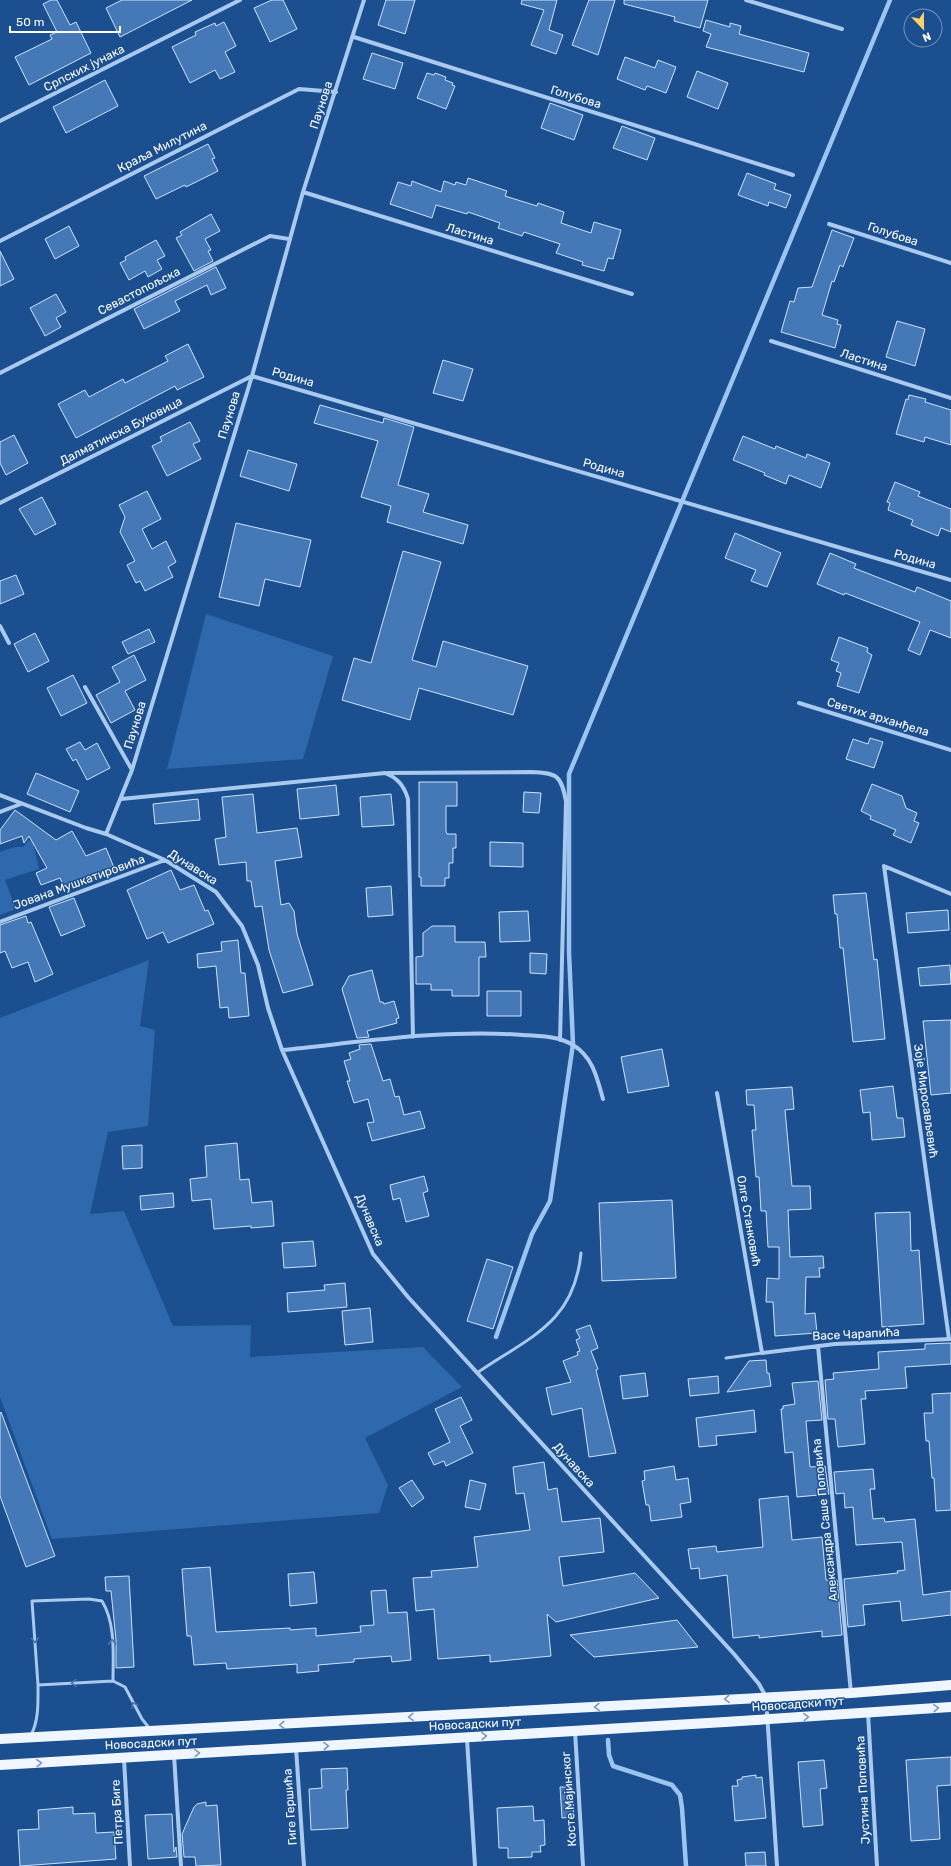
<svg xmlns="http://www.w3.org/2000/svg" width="951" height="1866" viewBox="0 0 951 1866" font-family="Rubik,sans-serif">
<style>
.green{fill:#2e69ad}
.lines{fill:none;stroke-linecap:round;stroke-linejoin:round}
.stream{stroke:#9cc4f0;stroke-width:4.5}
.building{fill:#4478b7;stroke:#cfe3fa}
.lane{stroke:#a9c9ee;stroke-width:3}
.street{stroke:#a9c9ee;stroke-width:4}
.primary{stroke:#f0f6ff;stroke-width:10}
.oneway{stroke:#4674ac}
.oneway2{stroke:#7b9ac1}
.labels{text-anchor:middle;stroke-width:3;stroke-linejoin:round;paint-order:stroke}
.street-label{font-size:12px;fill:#fff;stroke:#1b4f8f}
</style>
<rect width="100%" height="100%" fill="#1b4f8f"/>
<!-- green -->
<path class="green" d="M206,614L333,656L303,759L167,769Z
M29,840L33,843L39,869L5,880L16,909L0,915V852L15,847H23Z
M149,960L140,1026L155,1030L148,1126L108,1132L90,1214L124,1211L173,1326L251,1325L250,1357L423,1347L462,1387L365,1438L388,1485L379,1513L52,1539L0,1397V1018Z"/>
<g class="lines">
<!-- stream -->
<path class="stream" d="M496,1337L532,1234L550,1201L573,1044L569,952V774L890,0
M608,1740L609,1755L613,1766L672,1785L680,1795L682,1808L686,1866"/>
</g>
<!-- building -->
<path class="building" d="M51,0H57L70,25L76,22L91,53L29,85L15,57L52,39L50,35L57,32L43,4Z
M122,0H192L120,37L106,8Z
M272,0H283L297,29L270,42L254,8Z
M386,0H415L405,34L378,25Z
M522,0H557L549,30L563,35L556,54L531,45L544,10L521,4Z
M589,0H615L598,55L572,45Z
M624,0H708L700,28L674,21L675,17L624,4Z
M706,20L730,27V23L741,26L739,34L809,53L804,72L706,47L711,34L703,31Z
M224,22L236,46L225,52L235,72L220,79L215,70L190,83L172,47L196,35L195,32L215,23L216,26Z
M372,53L403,63L395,89L363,79Z
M625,57L655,68L658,60L676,67L666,93L647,86L645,90L617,79Z
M697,71L728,83L718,109L687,97Z
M427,73L434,75L435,73L446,77L445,80L453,83L452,85L455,86L446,109L417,98Z
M105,80L118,106L66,133L53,107Z
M550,103L583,115L574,140L541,128Z
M622,126L655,138L647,160L613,148Z
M208,144L215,158L212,159L218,171L186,187L185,185L156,199L144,176Z
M747,173L776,184L774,189L791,195L786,208L769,202L768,206L738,195Z
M468,178L507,191L505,196L537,206L538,203L564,212L561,223L591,233L594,222L621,230L613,259L608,258L604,271L582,265L583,262L556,253L560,244L524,232L522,236L498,228L500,223L468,212L467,214L436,205L432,218L390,204L398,182L411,186L412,181L441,192L444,181L455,185L456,182L466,185Z
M211,214L220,231L205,239L211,250L208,251L213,261L194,271L176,238L182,235L180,232Z
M69,226L79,246L55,259L45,239Z
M832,230L854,238L843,267L840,265L834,282L832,281L822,315L838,320L837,324L841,325L835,348L781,332L790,301L794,302L798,288L812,287Z
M156,240L165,256L157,260L162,269L148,277L145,271L129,280L120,263L126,260L125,257Z
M0,251L14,279L0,286Z
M216,267L226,288L211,295L207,285L175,301L180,311L144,329L134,309Z
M56,294L66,312L56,318L61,327L45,336L30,308Z
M897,321L925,329L915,366L886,357Z
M188,344L204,377L177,390L175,386L76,438L58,404L85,390L89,397L123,379L125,383L168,361L165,356Z
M443,360L473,369L463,401L433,393Z
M909,395L926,399L925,402L951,410V445L925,437L924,442L896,434L906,399L908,400Z
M320,405L383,423L384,418L414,427L398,485L429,494L423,512L468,525L463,544L387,522L391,506L361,497L378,441L314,423Z
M190,422L200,441L193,444L201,459L167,476L152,446L162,441L160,437Z
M14,435L28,463L6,475L0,463V442Z
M743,436L775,449L776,446L806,458L807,454L830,463L821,488L789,475L786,484L764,475L765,473L733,460Z
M248,450L297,464L289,491L240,476Z
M895,482L920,492L918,496L951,509V532L941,528L938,536L911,525L913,520L888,510L890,503L887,502Z
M147,491L161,519L142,529L152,549L166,541L176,562L168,567L173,577L145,591L140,581L136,583L127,565L135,561L120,532L125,517L119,505Z
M42,497L56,524L35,535L19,509Z
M236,523L311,540L300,587L265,579L259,606L219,597Z
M735,533L781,553L767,587L751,581L756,570L725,558Z
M403,551L441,562L412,660L436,667L443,641L528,666L513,715L419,688L410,720L342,700L354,658L371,663Z
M830,553L856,564L854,568L915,592L917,587L951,601V638L930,630L920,655L908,650L920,622L845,593L844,595L817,584Z
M16,575L24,594L0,604V581Z
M149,629L155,642L128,654L122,642Z
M35,633L49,661L28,672L14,644Z
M839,637L868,648L867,652L872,655L859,693L837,686L841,673L836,671L839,663L831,660Z
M134,655L146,680L125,691L135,710L111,723L96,695L120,682L112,667Z
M73,675L87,703L61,716L47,688Z
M870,738L883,742L874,768L846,759L853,739L868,744Z
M80,742L85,750L97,743L110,768L87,780L76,759L73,761L66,749Z
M36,773L79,791L70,812L27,794Z
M419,782H457V806H446V831L447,834H456V848H453V863H449V878H445V886H421V877H419Z
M872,784L902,796L906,808L917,813L914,821L919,823L911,843L893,835L896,830L870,819L871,816L861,811Z
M336,785L339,815L300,819L297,789Z
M524,792L541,793L539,813L523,812Z
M253,794L257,833L297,828L302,857L275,861L281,905L289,903L294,911L297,934L313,985L283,993L269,950L262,906L255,907L251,881H247L246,862L219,865L215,839L226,837L222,797Z
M391,794L394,825L362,827L360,797Z
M198,799L200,820L155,824L153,804Z
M15,810L56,840L72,831L86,856L106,848L115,870L65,889L60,878L41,885L36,873L47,868L29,836L24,843L22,836L0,844V830Z
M490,842L523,843V867L490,866Z
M171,870L180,890L194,885L205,911L208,910L214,924L168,943L163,932L147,939L127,890Z
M391,886L393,915L368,917L366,888Z
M866,893L874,960L877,959L885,1039L853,1042L843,948H840L837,914H835L833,895Z
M74,898L85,926L61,936L49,907Z
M948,910L949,930L908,933L906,913Z
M528,911L530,941L500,942L499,912Z
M26,916L28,923L31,922L53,974L35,982L28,962L12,968L5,951L0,953V925Z
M432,926H455V942H485L486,957H479V996H452V990H431V984H416V957L423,956V933Z
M238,940L241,973H245L249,1016L229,1018L228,1007L220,1008L216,966L198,968L197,954L222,951L221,942Z
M530,953L547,954L546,974L530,973Z
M950,965L951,984L920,986L918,968Z
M372,970L380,1002H383L384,1004L394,1001L399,1018L396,1019L397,1023L367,1031L369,1037L357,1038L342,989L349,976Z
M487,991H521V1016H487Z
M951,1020V1093L931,1095L923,1021Z
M371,1044L383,1081L390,1079L395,1097L399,1096L404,1115L420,1111L425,1128L372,1141L367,1123L374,1122L368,1099L354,1103L347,1081H350L344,1061L351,1059L349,1053L360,1049L359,1045Z
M662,1049L669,1086L628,1093L621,1057Z
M893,1086L897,1118H903L905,1137L872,1140L870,1112L863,1113L860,1090Z
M792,1087L794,1109L785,1110L792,1186H810L811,1209L788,1210L790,1257L823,1256L824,1268H819L820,1277H806L805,1314L815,1313L817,1333L775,1336L773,1302H766L767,1278L779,1279V1247H768L766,1211H761L759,1177H756L752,1130H756L754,1105H747L746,1090Z
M237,1143L240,1180L249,1179L252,1203L272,1201L274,1226L251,1228V1226L214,1229L211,1199L192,1201L190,1179L207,1177L205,1146Z
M142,1145V1168L123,1169L122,1146Z
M424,1176L428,1191L423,1193L429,1216L406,1222L400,1198L393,1200L390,1185Z
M173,1193L174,1207L141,1210L140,1196Z
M672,1200L676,1278L602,1281L599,1203Z
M910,1212L911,1251L919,1250L924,1324L882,1327L875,1213Z
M313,1241L316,1266L284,1268L282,1243Z
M487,1259L513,1267L493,1329L467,1321Z
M345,1283L347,1307L288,1312L287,1293L325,1290L324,1285Z
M370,1308L373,1342L345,1345L342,1311Z
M590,1325L598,1348L591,1351L598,1369L596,1370L616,1453L589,1457L582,1408L552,1415L546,1388L571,1382L563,1361L578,1355L577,1352L580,1351L576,1340L580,1338L576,1330Z
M951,1343V1364L905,1367L907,1388L865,1391L866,1399H861L865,1444L838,1447L835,1419H828L825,1380L834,1379L833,1373L879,1369L878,1352L925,1349V1344Z
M766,1360L767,1373H769L771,1386L727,1392L749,1361Z
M645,1373L648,1396L623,1399L620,1376Z
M718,1376L719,1393L690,1396L688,1379Z
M818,1381L822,1420L806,1421L810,1467L825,1466L829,1494L797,1497L793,1452L785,1453L781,1409H783V1406L795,1404L792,1383Z
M951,1393V1510L936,1511L934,1478H932L929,1441H926L924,1413H933L932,1394Z
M461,1397L472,1420L460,1426L473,1453L446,1466L444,1461L434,1465L428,1453L450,1442L435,1409Z
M754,1410L756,1432L716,1436L717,1445L699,1447L696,1418Z
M1,1412L55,1556L26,1567L0,1496V1413Z
M544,1462L548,1490L557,1488L562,1522L600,1518L604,1552L559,1557L563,1586L635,1573L659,1598L556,1622L547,1614L551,1656L490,1662V1655L438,1659L434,1609L416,1611L413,1578L432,1577L431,1571L478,1567L474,1537L530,1530L524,1493L516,1494L513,1467Z
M674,1466L676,1480L688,1478L691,1502L680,1504L682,1517L651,1521L649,1505H646L642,1481L645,1480L644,1471Z
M873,1469L875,1489H870L873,1519L884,1518L885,1522L915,1519L923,1595L951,1591V1615L902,1621L900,1601L863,1605L865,1625L848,1627L844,1579L898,1573L897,1571L905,1570L902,1542L856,1545L853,1507L845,1508L844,1493L836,1494L834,1472Z
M412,1480L424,1498L412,1507L399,1488Z
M470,1480L486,1484L480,1510L465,1507Z
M788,1496L792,1540L822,1537L826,1580H837L842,1635L822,1637V1631L759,1638V1635L733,1638L727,1575L700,1579L699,1568L691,1569L688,1549L716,1546L717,1552L763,1547L759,1499Z
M210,1567L216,1632L290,1628V1630L316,1628V1636L361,1632L360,1626L374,1625L371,1591L386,1590L388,1613L407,1612L411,1660L392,1662L391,1656L354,1659V1662L318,1665L319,1671L297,1673V1664L227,1669L226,1663L194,1665L191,1636H187L182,1569Z
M314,1572L317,1603L290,1606L288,1574Z
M129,1576L134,1667L116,1668V1640L111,1591H106L105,1577Z
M677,1620L698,1647L594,1657L570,1635Z
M951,1757V1785L937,1786L940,1839L911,1841L906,1760Z
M824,1760L827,1788L820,1789L823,1825L803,1827L798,1762Z
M347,1768L348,1790H346L348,1828L311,1830L309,1789L322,1788L321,1769Z
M756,1775V1778L762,1777L766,1818L735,1821L732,1786H738L737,1780L742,1779V1777Z
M560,1787H572L574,1817L562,1818Z
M206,1802V1806L217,1805L221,1865L196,1866L195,1857H184L182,1834L194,1807L197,1804Z
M533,1806L534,1821L544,1820L545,1845L540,1846L541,1852H532V1857L508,1858V1848H499L497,1808Z
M73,1807V1814L95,1813L96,1833L114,1832L116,1859L20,1866L18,1830L39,1829L38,1810Z
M172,1814L174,1852L176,1847L177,1857L148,1859L145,1815Z
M765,1852L766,1866H746L745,1853Z"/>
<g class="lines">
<!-- lane -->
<path class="lane" d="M726,1358L762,1353
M477,1373C529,1337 574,1324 581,1253
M38,1685L32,1601L89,1599L102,1601C116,1624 113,1655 113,1681
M31,1735C39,1720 38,1702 38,1685L113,1681L125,1687L142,1719L150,1729"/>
<!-- street -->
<path class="street" d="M746,0L842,29
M354,37L793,175
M0,121L240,0
M303,192L632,294
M829,224L951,263
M0,241L299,89L336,92
M771,341L951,398
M0,373L270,236L289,239
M0,503L252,376L951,580
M0,626L9,643
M85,687L132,770
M799,703L951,750
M388,773L531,772C557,773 561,775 566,801L560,1040
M0,795L86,828L106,834L165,860L216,892L242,926L258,965L268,1008L282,1050L373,1254L408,1297L734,1654L759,1684L766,1697L777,1866
M121,799L385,773C398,778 404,786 408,799L413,1037
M0,812L21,804
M106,834L132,770L252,376L303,192L364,0
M884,866L949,1339
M884,866L951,894
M0,922L165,860
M282,1050C362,1042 443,1029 523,1035C539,1036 559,1036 573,1045C593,1057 597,1078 603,1099
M717,1093L762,1353L835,1344L951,1339
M818,1346L851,1693
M868,1713L877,1866
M575,1731L583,1866
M467,1739L475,1866
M296,1748L304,1866
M174,1755L181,1866
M124,1759L130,1866"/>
<!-- primary -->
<path class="primary" d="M0,1739L851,1693L951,1685
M0,1765L725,1722L951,1707"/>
</g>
<!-- one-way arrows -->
<defs><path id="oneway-chevron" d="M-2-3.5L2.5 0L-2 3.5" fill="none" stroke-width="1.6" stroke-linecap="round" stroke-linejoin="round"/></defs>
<g class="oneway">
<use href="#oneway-chevron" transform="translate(35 1640) rotate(86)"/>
<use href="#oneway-chevron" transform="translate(112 1642) rotate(-93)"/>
<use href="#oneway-chevron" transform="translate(74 1683) rotate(177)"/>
<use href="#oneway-chevron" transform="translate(134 1705) rotate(-119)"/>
</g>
<g class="oneway2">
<use href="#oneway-chevron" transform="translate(727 1699) rotate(176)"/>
<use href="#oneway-chevron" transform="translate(597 1707) rotate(177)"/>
<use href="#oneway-chevron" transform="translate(936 1708) rotate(-4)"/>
<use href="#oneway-chevron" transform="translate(411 1717) rotate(177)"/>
<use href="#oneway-chevron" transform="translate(806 1717) rotate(-4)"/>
<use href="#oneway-chevron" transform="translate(282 1725) rotate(177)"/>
<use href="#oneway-chevron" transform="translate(484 1736) rotate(-3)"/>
<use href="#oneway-chevron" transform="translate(326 1746) rotate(-3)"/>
<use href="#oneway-chevron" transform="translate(197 1753) rotate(-3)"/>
<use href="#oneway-chevron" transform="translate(39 1763) rotate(-3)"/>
</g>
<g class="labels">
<!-- street labels -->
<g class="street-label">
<text transform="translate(84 68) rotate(-27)" y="4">Српских јунака</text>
<text transform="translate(576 97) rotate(17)" y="4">Голубова</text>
<text transform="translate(321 105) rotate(-72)" y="4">Паунова</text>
<text transform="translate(162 147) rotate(-27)" y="4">Краља Милутина</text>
<text transform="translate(470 234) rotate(17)" y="4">Ластина</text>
<text transform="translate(893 234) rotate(18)" y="4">Голубова</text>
<text transform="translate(139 291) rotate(-27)" y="4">Севастопољска</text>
<text transform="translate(864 360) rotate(18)" y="4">Ластина</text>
<text transform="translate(293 377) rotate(16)" y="4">Родина</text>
<text transform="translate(229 415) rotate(-73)" y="4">Паунова</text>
<text transform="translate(121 431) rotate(-27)" y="4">Далматинска Буковица</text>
<text transform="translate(604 468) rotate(16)" y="4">Родина</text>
<text transform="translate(915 559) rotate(16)" y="4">Родина</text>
<text transform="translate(878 717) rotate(17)" y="4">Светих арханђела</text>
<text transform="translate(135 725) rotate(-73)" y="4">Паунова</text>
<text transform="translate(193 867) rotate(32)" y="4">Дунавска</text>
<text transform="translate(79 882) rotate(-20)" y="4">Јована Мушкатировића</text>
<text transform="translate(926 1101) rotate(82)" y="4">Зоје Миросављевић</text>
<text transform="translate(370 1220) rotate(67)" y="4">Дунавска</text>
<text transform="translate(749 1221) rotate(80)" y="4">Олге Станковић</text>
<text transform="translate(856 1334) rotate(-3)" y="4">Васе Чарапића</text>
<text transform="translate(574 1465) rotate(48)" y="4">Дунавска</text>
<text transform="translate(825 1520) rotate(-96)" y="4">Александра Саше Поповића</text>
<text transform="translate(798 1704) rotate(-4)" y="4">Новосадски пут</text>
<text transform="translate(475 1724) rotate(-3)" y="4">Новосадски пут</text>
<text transform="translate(151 1743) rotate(-3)" y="4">Новосадски пут</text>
<text transform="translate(863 1790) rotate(-93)" y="4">Јустина Поповића</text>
<text transform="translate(569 1799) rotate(-94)" y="4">Косте Мајинског</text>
<text transform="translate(290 1807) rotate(-94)" y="4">Гиге Гершића</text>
<text transform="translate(117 1812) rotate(-93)" y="4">Петра Биге</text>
</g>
</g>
<!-- north arrow -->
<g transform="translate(923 28) rotate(158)"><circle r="19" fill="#1b4f8f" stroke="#7695bc"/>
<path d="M0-3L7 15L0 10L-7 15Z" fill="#ffd166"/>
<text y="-6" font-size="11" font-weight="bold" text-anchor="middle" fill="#ffffff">N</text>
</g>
<!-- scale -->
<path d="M10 26v6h110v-6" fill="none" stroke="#ffffff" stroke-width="2"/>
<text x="16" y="26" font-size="12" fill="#ffffff" stroke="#1b4f8f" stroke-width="3" paint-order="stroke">50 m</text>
</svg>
